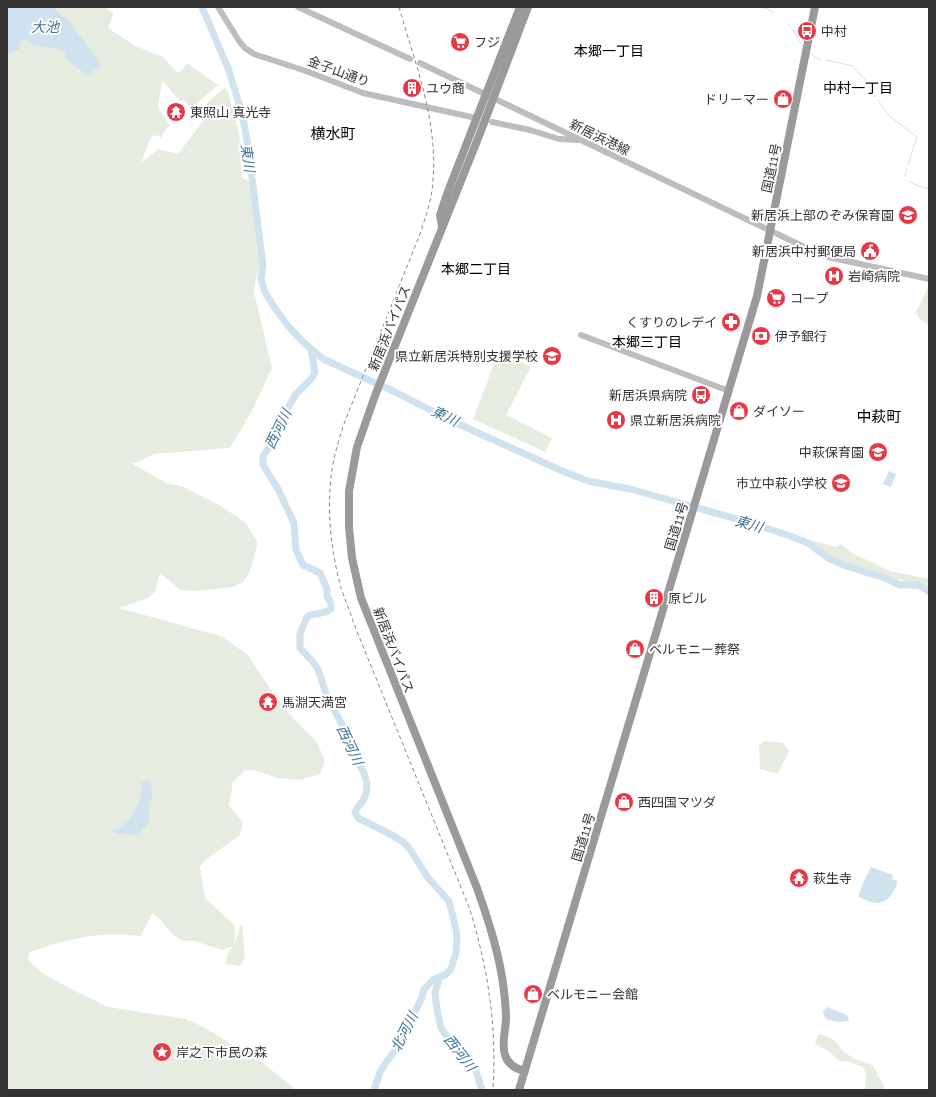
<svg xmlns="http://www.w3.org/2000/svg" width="936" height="1097" viewBox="0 0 936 1097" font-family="Raleway,'Noto Sans JP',sans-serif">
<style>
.green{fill:#e6ecdf}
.water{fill:#cfe2ee}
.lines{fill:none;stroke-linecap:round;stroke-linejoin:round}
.stream{stroke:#cfe2ee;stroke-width:1}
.river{stroke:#cfe2ee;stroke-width:7}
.secondary{stroke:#bdbdbd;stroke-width:6}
.highway{stroke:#9a9a9a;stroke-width:8}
.rail{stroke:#888;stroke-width:1;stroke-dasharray:4 3;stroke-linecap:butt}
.labels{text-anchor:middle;stroke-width:4;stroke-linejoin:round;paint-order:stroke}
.poi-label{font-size:13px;fill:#333;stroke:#fff;text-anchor:start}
.street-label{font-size:13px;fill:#333;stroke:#fff}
.water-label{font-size:14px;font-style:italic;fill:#3f7597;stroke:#fff}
.neighbourhood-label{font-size:14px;fill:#000;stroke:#fff}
.quarter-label{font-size:15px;fill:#000;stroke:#fff}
</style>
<rect width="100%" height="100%" fill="#fff"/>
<!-- green -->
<path class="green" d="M7,7H103L114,13L108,28L135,46L163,57L177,73L182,70L187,63L216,84H219L191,108L184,100L181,102L163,81L162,82L158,107L170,126L166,129L161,138L157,135L151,137L141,163L158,149L178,154L212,109L206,104L224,88L228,91L239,133L242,177L251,183L260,265L256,278L254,292L272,368L251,413L230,448L154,454L138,462L131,463L166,483L181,486L221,506L246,523L258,543L250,571L243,582L233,587L196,591L181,590L160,573L155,591L148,598L119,608L221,636L249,656L260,674L284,708L317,743L325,760L320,774L300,780L277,778L255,770H245L233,782L229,805L243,823L240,835L205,860L200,867L205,898L235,926L234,944L236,941L240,926L242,925L245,957L240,966L226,964L227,954L233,946L222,950L195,941H183L172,934L161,920L152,913L141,936C98,931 70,938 30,952L27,959L42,973L73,990L108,1007L187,1019L205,1028L263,1063L296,1090H7Z
M929,285V321L927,324L918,317L916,312Z
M499,351L531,367L506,415L552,438L545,452L473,419Z
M810,540L836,547L841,544L852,553L890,571L929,579V587L876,574L847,564L829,556Z
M764,741L783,743L789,751L778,774L760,769L759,746Z
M818,1034L827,1036L835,1041L844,1052L855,1059L873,1065L886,1090H865L866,1073L863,1067L849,1062L840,1061L827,1050L815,1044Z"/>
<!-- water -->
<path class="water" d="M7,7H54L60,14L71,23L101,65L88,76L70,62L66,59L65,53L59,49L33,45L28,41L24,40L20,42L19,49L7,53Z
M889,471L896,474L891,487L883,484Z
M148,778C158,798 146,803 149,821L138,836L123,833L117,834L111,831V829L116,830L129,820L139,802L143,787L140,783H143Z
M871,867L893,875L892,879L897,881C897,890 887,904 877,903C871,903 864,899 858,897L863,883Z
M827,1007L847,1015L849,1019L848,1021C841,1023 831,1021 825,1018L823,1012Z"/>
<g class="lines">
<!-- stream -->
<path class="stream" d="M750,7L766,8L774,13
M788,24L793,30L803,46
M810,54L822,61
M826,60L853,66L867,82L875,97
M878,100L888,115L917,137L908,165
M905,176L907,169
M909,181L916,185L929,189"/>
<!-- river -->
<path class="river" d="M202,7L228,68L242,113L248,146L263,266L261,279L265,292L272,304L288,326L302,341L323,359L391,390L452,421L560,470L588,481L630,489L751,523L790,536L808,543L828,558L846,566L885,578L900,585H919L929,592
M311,349L315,372L312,378L296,394L283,416L277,429L272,444L263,456V465L278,489L294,523L296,550L303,565L320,573L327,589V596L331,604V609C325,615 314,612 307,617L300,634V648L312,661L318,669L326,694L346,732L352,751L364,773L367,783L366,794L363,801L357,808L355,813L358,818L392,835L403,842L409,848L428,878L449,901L455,925L457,938L456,953L451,969L445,975L434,979L424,989L422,997L400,1044L387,1061L380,1072L374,1090
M439,978L435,993L437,1010L441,1028L458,1053L476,1071L482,1090"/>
<!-- secondary -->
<path class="secondary" d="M218,7L239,41L245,48L254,54L306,71L363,93L476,118
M298,7L410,59
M420,63L817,253L828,257L929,279
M492,122L530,130L559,139L577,140
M581,335L729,391"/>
<!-- highway -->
<path class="highway" d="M442,226L440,215L447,194L520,7
M525,1071C516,1069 508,1065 505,1055C501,1043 506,1030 506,1018C506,1009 505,1000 504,991C500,956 489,922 477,888L361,598L352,558L349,527V491L357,447L376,393L479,136L528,7
M519,1090L757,296L815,7"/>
<!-- rail -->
<path class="rail" d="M399,7C415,63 438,121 433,180C432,199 426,216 420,234L345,421C339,439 333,458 331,477C327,513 331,549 340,584C344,598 350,611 354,624L469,907C488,968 497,1025 493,1090"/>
</g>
<!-- icons -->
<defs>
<g id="bus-disc" transform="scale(1)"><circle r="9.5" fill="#e63946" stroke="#fff"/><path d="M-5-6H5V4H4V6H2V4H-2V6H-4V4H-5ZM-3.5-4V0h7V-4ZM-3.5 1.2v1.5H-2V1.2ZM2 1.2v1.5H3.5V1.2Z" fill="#fff"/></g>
<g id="supermarket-disc" transform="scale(1)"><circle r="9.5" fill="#e63946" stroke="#fff"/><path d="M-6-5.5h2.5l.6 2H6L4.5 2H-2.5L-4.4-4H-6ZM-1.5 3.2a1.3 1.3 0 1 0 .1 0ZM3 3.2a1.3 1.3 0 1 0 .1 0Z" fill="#fff"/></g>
<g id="building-disc" transform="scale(1)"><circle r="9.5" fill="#e63946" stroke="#fff"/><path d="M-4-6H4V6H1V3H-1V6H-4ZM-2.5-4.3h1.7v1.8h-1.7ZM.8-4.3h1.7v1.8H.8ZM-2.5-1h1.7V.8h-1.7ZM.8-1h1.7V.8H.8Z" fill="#fff"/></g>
<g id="shop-disc" transform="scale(1)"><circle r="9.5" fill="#e63946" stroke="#fff"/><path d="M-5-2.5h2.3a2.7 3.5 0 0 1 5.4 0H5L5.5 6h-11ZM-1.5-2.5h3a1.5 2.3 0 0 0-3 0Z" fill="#fff"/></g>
<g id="temple-disc" transform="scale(1)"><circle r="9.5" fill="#e63946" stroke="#fff"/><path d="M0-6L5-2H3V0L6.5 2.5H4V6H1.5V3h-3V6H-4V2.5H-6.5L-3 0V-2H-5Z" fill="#fff"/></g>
<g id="school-disc" transform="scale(1)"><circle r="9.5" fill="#e63946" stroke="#fff"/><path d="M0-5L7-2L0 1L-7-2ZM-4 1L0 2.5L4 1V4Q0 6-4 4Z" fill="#fff"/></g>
<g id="civic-disc" transform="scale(1)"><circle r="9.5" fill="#e63946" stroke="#fff"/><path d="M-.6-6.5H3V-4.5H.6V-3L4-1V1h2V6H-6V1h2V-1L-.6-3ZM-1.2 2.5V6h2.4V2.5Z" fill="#fff"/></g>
<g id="hospital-disc" transform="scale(1)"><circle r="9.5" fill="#e63946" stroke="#fff"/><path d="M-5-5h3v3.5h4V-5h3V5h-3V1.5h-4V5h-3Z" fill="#fff"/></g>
<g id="pharmacy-disc" transform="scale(1)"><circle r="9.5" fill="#e63946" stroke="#fff"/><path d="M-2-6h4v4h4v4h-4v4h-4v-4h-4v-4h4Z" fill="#fff"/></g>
<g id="bank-disc" transform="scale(1)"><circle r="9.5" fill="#e63946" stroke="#fff"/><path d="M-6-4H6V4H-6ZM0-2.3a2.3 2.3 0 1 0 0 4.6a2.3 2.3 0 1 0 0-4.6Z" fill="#fff"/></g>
<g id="sight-disc" transform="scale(1)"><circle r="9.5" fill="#e63946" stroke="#fff"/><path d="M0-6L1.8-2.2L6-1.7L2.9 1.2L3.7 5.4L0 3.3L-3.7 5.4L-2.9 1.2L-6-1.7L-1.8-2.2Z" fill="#fff"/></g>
</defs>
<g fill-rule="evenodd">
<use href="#bus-disc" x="807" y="31"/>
<use href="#supermarket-disc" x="460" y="42"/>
<use href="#building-disc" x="412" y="88"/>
<use href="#shop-disc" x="783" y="99"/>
<use href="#temple-disc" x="176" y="112"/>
<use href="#school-disc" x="908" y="215"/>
<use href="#civic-disc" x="870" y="251"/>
<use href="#hospital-disc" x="834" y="276"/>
<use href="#supermarket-disc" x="776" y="298"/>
<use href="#pharmacy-disc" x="731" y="322"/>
<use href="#bank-disc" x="761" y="336"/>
<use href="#school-disc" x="552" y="356"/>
<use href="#bus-disc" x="701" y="395"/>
<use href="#shop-disc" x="739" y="411"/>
<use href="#hospital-disc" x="616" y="420"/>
<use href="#school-disc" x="878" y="452"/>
<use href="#school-disc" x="841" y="483"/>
<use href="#building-disc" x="654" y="598"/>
<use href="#shop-disc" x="635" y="649"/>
<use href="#temple-disc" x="268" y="702"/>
<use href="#shop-disc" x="624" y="802"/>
<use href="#temple-disc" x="799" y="878"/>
<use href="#shop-disc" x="533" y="994"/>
<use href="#sight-disc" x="162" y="1052"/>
</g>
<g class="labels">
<!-- poi labels -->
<g class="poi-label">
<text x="821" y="36">中村</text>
<text x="474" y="47">フジ</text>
<text x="426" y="93">ユウ商</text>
<text x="769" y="104" text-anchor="end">ドリーマー</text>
<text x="190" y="117">東照山 真光寺</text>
<text x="894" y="220" text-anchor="end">新居浜上部のぞみ保育園</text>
<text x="856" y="256" text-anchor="end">新居浜中村郵便局</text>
<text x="848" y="281">岩崎病院</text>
<text x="790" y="303">コープ</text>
<text x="717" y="327" text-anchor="end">くすりのレデイ</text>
<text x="775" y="341">伊予銀行</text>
<text x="538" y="361" text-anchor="end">県立新居浜特別支援学校</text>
<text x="687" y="400" text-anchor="end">新居浜県病院</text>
<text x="753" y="416">ダイソー</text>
<text x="630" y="425">県立新居浜病院</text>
<text x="864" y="457" text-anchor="end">中萩保育園</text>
<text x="827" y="488" text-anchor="end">市立中萩小学校</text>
<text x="668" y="603">原ビル</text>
<text x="649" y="654">ベルモニー葬祭</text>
<text x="282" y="707">馬淵天満宮</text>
<text x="638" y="807">西四国マツダ</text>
<text x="813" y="883">萩生寺</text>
<text x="547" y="999">ベルモニー会館</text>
<text x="176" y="1057">岸之下市民の森</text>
</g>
<!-- street labels -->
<g class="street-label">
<text transform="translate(339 71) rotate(20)" y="5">金子山通り</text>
<text transform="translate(600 137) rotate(26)" y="5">新居浜港線</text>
<text transform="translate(771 168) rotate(-78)" y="5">国道11号</text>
<text transform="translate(389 328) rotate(-68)" y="5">新居浜バイパス</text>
<text transform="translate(676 526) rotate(-73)" y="5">国道11号</text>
<text transform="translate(394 650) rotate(69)" y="5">新居浜バイパス</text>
<text transform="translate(583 837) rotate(-73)" y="5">国道11号</text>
</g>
<!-- water labels -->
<g class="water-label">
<text x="45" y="32">大池</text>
<text transform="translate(248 158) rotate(82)" y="5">東川</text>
<text transform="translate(445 416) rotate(25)" y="5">東川</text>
<text transform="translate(278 429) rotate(-64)" y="5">西河川</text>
<text transform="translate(749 524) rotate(16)" y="5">東川</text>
<text transform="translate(350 745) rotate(65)" y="5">西河川</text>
<text transform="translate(404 1032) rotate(-63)" y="5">北河川</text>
<text transform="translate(460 1053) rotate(52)" y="5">西河川</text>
</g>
<!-- neighbourhood labels -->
<g class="neighbourhood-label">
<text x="609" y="56">本郷一丁目</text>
<text x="858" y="93">中村一丁目</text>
<text x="476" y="274">本郷二丁目</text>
<text x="647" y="347">本郷三丁目</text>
</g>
<!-- quarter labels -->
<g class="quarter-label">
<text x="333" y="139">横水町</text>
<text x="879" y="422">中萩町</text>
</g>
</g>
<!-- border -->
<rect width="936" height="1097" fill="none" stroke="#333333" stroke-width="16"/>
</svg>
